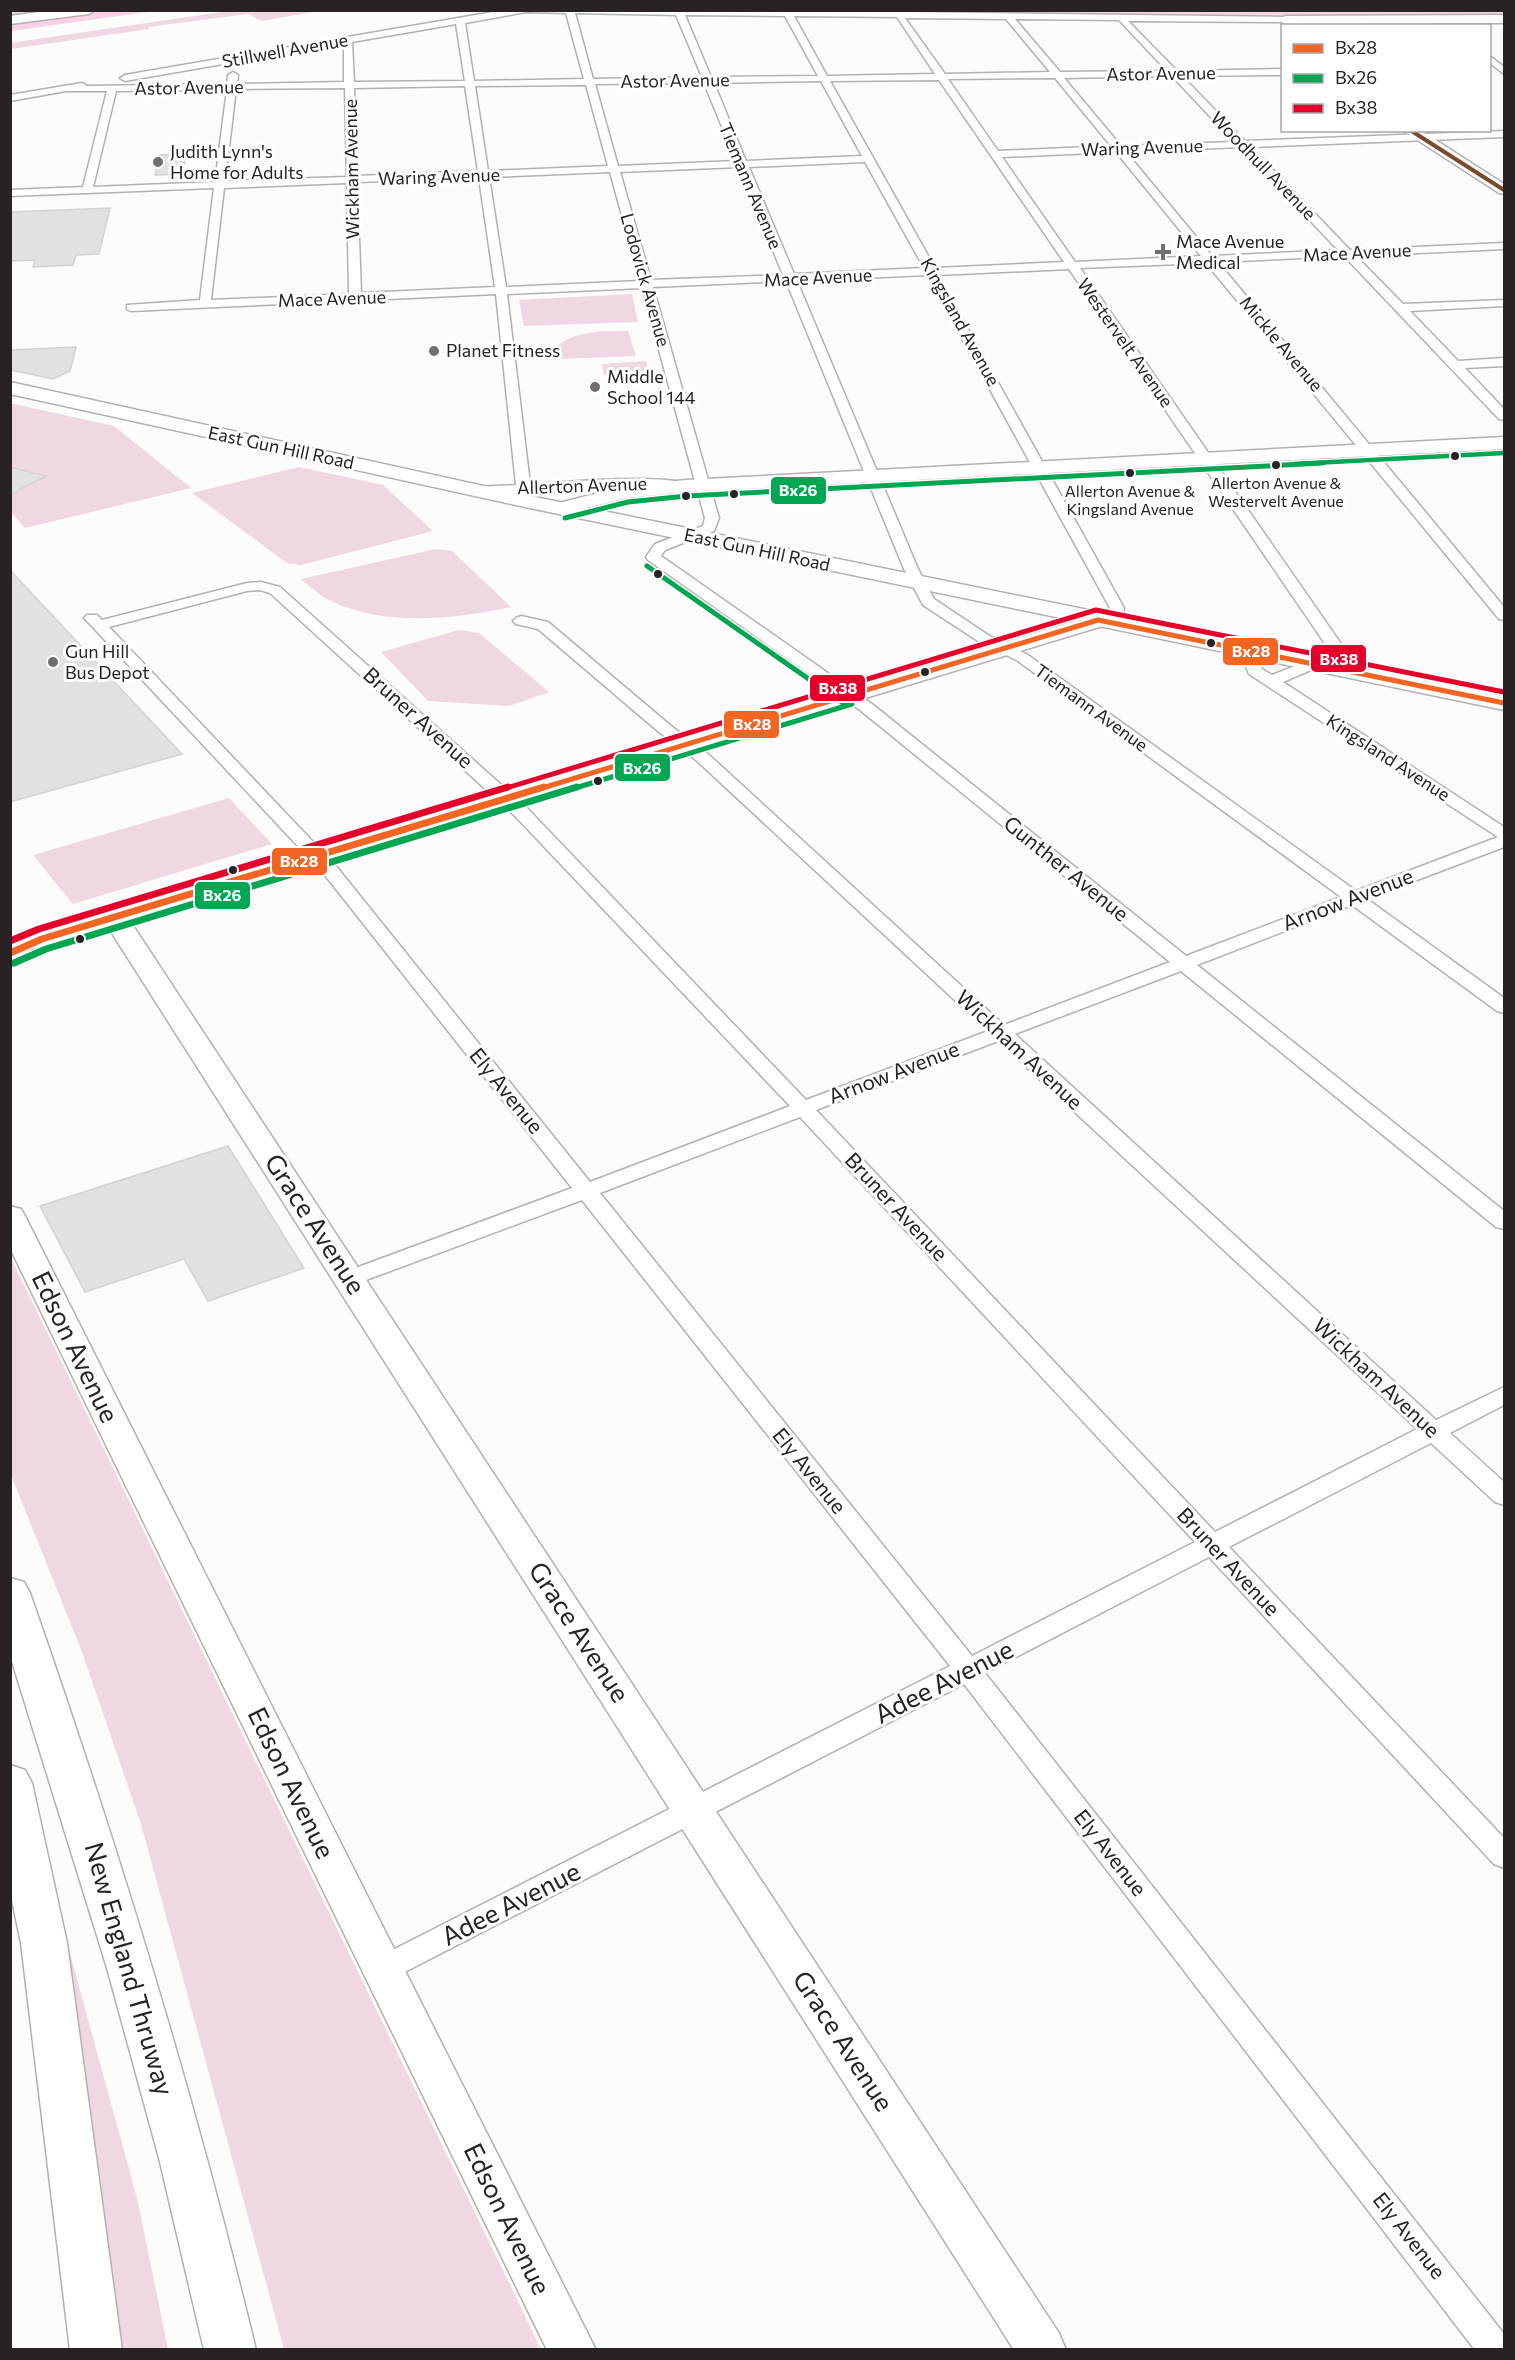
<svg xmlns="http://www.w3.org/2000/svg" width="1515" height="2360" viewBox="0 0 1515 2360" font-family="Commissioner,sans-serif">
<style>
.green{fill:#f0d7e4}
.forest{fill:#fad1e8}
.building{fill:#e4e0e2;stroke:#d5d1d3;stroke-width:1.5}
.lines{fill:none;stroke-linecap:round;stroke-linejoin:round}
.street-casing{stroke:#b4b0b2;stroke-width:3}
.secondary-casing{stroke:#b4b0b2;stroke-width:3}
.primary-casing{stroke:#b4b0b2;stroke-width:3}
.highway-casing{stroke:#b4b0b2;stroke-width:3}
.street{fill:#fffeff;fill-rule:evenodd}
.secondary{fill:#fffeff;fill-rule:evenodd}
.primary{fill:#fffeff;fill-rule:evenodd}
.highway{fill:#fffeff;fill-rule:evenodd}
.bus-1-far1-casing{stroke:#fff;stroke-width:8}
.bus-1-casing{stroke:#fff;stroke-width:10}
.bus-2-far2-casing{stroke:#fff;stroke-width:7}
.bus-2-far1-casing{stroke:#fff;stroke-width:8}
.bus-2-casing{stroke:#fff;stroke-width:10}
.bus-3-far1-casing{stroke:#fff;stroke-width:8}
.bus-3-casing{stroke:#fff;stroke-width:10}
.bus-4-casing{stroke:#fff;stroke-width:6}
.bus-1-far1{stroke:#f26522;stroke-width:5}
.bus-1{stroke:#f26522;stroke-width:7}
.bus-2-far2{stroke:#00a651;stroke-width:4.5}
.bus-2-far1{stroke:#00a651;stroke-width:5}
.bus-2{stroke:#00a651;stroke-width:7}
.bus-3-far1{stroke:#e4002b;stroke-width:5}
.bus-3{stroke:#e4002b;stroke-width:7}
.bus-4{stroke:#7a4b2a;stroke-width:4}
.poi-dot{fill:#736d70;stroke:#fff;stroke-width:2}
.bus-dot{fill:#282125;stroke:#fff;stroke-width:2}
.labels{text-anchor:middle;stroke-width:6;stroke-linejoin:round;paint-order:stroke}
.far-bus-label{font-size:16px;fill:#282125;stroke:#fff}
.far-street-label{font-size:18px;fill:#282125;stroke:#fff}
.far-poi-label{font-size:18px;fill:#282125;stroke:#fff;text-anchor:start}
.street-label{font-size:21px;fill:#282125;stroke:#fff}
.near-street-label{font-size:26px;fill:#282125;stroke:#fff}
.line-badge{stroke:#fff;stroke-width:2}
.badge-label{font-size:16px;text-anchor:middle;font-weight:bold;fill:#fff}
</style>
<rect width="100%" height="100%" fill="#fdfbfc"/>
<!-- green -->
<path class="green" d="M1504,10V18L1350,19L596,11Z
M10,11H155L11,31Z
M228,11H319L261,21L248,14L148,27L149,29L11,49L10,43Z
M632,294L638,322L524,326L519,300Z
M628,331L636,356L559,359L557,346C577,330 604,331 628,331Z
M646,361L649,372L604,375L602,364Z
M10,403L114,426L191,488L25,528L11,512Z
M299,467L383,485L433,531L301,565L287,563L192,493Z
M436,549L452,551L511,607C454,619 386,627 331,601C320,596 310,586 301,579Z
M459,630L479,633L549,692L509,706L428,701L381,652Z
M229,798L272,844L73,904L33,855Z
M10,1256L466,2194L541,2349H284L141,1824L82,1652L11,1475Z
M54,1895L138,2202L168,2349H121Z"/>
<!-- forest -->
<path class="forest" d="M103,11H141L11,30L10,24Z"/>
<!-- building -->
<path class="building" d="M186,154L183,174L155,175L160,155Z
M110,208L99,254L76,255L73,265L33,267L35,260L10,261V212Z
M76,347L70,371L53,379L10,370V350Z
M10,467L46,476L10,495Z
M10,570L182,754L10,802Z
M228,1146L304,1268L208,1301L184,1259L85,1292L40,1206Z"/>
<g class="lines">
<!-- street casing -->
<g class="street-casing">
<path id="street" d="M505,10H761L1285,17L1288,18V22L1128,21L1177,71L1282,69V75L1182,76L1245,141L1504,131V137L1251,147L1350,250L1504,243V249L1356,256L1403,304L1504,300V306L1410,311L1458,361L1504,358V366L1465,368L1504,409V420L1499,419L1344,256L1218,262L1504,607V620L1499,619L1206,263L1080,268L1346,651L1355,671L1347,676L1339,671L1330,651L1069,269L938,275L1124,608L1123,614L1098,625L1090,620L1110,608L927,275L797,281L918,569L934,599L988,635L1028,655L1356,891L1498,837L1249,674L1245,664L1256,651H1266L1269,654L1261,664L1262,669L1272,675L1308,661H1318L1321,664L1318,667L1283,682L1504,827V847L1367,899L1504,998V1013L1497,1011L1352,905L1197,965L1504,1211V1229L1496,1227L1181,971L1015,1034L1436,1420L1504,1387V1405L1450,1433L1504,1482V1505L1495,1502L1431,1443L1229,1547L1504,1838V1868L1494,1864L1209,1557L985,1673L1504,2334V2350H1475L964,1684L393,1978L383,1982L373,1978L368,1969L373,1960L950,1666L582,1200L358,1283L350,1285L342,1283L339,1278L342,1273L572,1188L324,874L87,621L84,618L87,615H97L102,620L247,583L261,582L280,587L527,808L806,1100L988,1031L696,760L659,732L538,629L516,624L513,621L516,618L521,616L548,622L671,726L708,754L1004,1025L1170,962L860,710L648,560L646,557L655,544L703,526L705,518L642,288L507,294L530,484C555,483 675,472 689,486L682,490L647,487L531,493L532,501L525,505L518,501L517,493L477,495L470,491L477,487L516,485L496,294L131,311L127,309V305L200,300L214,188L10,196V190L83,187L107,91H66L10,101V95L82,83L87,86L227,84L228,75L233,72L238,75L237,84L344,82V43L125,81L120,78L125,75ZM526,12L566,13L584,79L474,81L465,23ZM575,13L676,15L702,77L593,79ZM685,15L785,16L818,76L711,77ZM794,16L897,17L935,74L827,76ZM905,18L1006,19L1050,72L945,74ZM1015,19L1119,20L1167,71L1060,72ZM456,24L465,81L354,82L352,42ZM1172,76L1234,142L1121,146L1064,78ZM1055,78L1111,146L998,151L948,79ZM939,80L1064,262L935,268L830,81ZM821,81L862,156L746,161L714,83ZM704,83L736,161L618,166L595,84ZM586,85L608,166L488,171L475,86ZM465,86L478,171L357,176L354,88ZM345,88L347,177L225,181L236,89ZM227,90L215,182L93,187L116,91ZM1240,147L1338,250L1212,256L1126,152ZM1116,152L1201,256L1075,262L1002,157ZM865,162L924,268L794,274L749,167ZM739,167L783,275L651,280L620,172ZM610,172L640,281L506,287L489,177ZM479,178L495,287L361,293L357,182ZM347,183L349,294L211,300L224,188ZM786,281L904,569L923,605L978,641L1018,661L1341,897L1186,956L872,704L661,556L665,550L714,531L719,518L653,287ZM260,590L270,593L515,816L790,1106L590,1182L336,866L109,627L247,591ZM998,1041L1417,1429L1215,1532L816,1110ZM800,1117L1195,1542L972,1656L600,1193Z
M1490,56L1504,67V74L1490,63Z"/>
</g>
<!-- secondary casing -->
<g class="secondary-casing">
<path id="secondary" d="M1504,15V23L1285,24L1279,20L1285,16Z
M1402,130H1420L1504,184V194L1499,193Z
M1504,437V449L686,492L626,498L562,514L555,512L552,508L555,504L626,486L686,480Z
M1098,614L1106,615L1109,620L1106,625L130,921L1059,2333L1066,2350H1014L108,927L51,945L10,953V937L38,932Z
M10,1206L21,1209L25,1216L596,2350H547L10,1248Z"/>
</g>
<!-- primary casing -->
<g class="primary-casing">
<path id="primary" d="M10,382L525,495L1504,695V710L525,507L10,394Z"/>
</g>
<!-- highway casing -->
<g class="highway-casing">
<path id="highway" d="M53,10H95L89,14L10,24V16Z
M10,1578L24,1582L30,1593C117,1842 194,2093 256,2350H204L159,2158L107,1968L10,1655Z
M10,1765L25,1770L32,1783L67,1943L122,2350H70L21,1943L10,1891Z"/>
</g>
<!-- street -->
<use href="#street" class="street"/>
<!-- secondary -->
<use href="#secondary" class="secondary"/>
<!-- primary -->
<use href="#primary" class="primary"/>
<!-- highway -->
<use href="#highway" class="highway"/>
<!-- bus-1-far1 casing -->
<g class="bus-1-far1-casing">
<path id="bus-1-far1" d="M539,789L1098,620L1504,703"/>
</g>
<!-- bus-1 casing -->
<g class="bus-1-casing">
<path id="bus-1" d="M10,953L42,939L544,787"/>
</g>
<!-- bus-2-far2 casing -->
<g class="bus-2-far2-casing">
<path id="bus-2-far2" d="M1294,464L1504,453"/>
</g>
<!-- bus-2-far1 casing -->
<g class="bus-2-far1-casing">
<path id="bus-2-far1" d="M565,518L628,502L687,496L1323,463
M647,566L843,703
M572,789L852,704"/>
</g>
<!-- bus-2 casing -->
<g class="bus-2-casing">
<path id="bus-2" d="M14,963L46,949L577,787"/>
</g>
<!-- bus-3-far1 casing -->
<g class="bus-3-far1-casing">
<path id="bus-3-far1" d="M503,789L1096,610L1504,692"/>
</g>
<!-- bus-3 casing -->
<g class="bus-3-casing">
<path id="bus-3" d="M10,941L39,929L508,787"/>
</g>
<!-- bus-4 casing -->
<g class="bus-4-casing">
<path id="bus-4" d="M1410,130L1504,190"/>
</g>
<!-- bus-1-far1 -->
<use href="#bus-1-far1" class="bus-1-far1"/>
<!-- bus-1 -->
<use href="#bus-1" class="bus-1"/>
<!-- bus-2-far2 -->
<use href="#bus-2-far2" class="bus-2-far2"/>
<!-- bus-2-far1 -->
<use href="#bus-2-far1" class="bus-2-far1"/>
<!-- bus-2 -->
<use href="#bus-2" class="bus-2"/>
<!-- bus-3-far1 -->
<use href="#bus-3-far1" class="bus-3-far1"/>
<!-- bus-3 -->
<use href="#bus-3" class="bus-3"/>
<!-- bus-4 -->
<use href="#bus-4" class="bus-4"/>
</g>
<!-- markers -->
<g class="poi-dot">
<circle cx="158" cy="162" r="6"/>
<path d="M1160 243h6v6h6v6h-6v6h-6v-6h-6v-6h6z"/>
<circle cx="434" cy="351" r="6"/>
<circle cx="595" cy="387" r="6"/>
<circle cx="53" cy="662" r="6"/>
</g>
<g class="bus-dot">
<circle cx="1455" cy="456" r="5"/>
<circle cx="1276" cy="465" r="5"/>
<circle cx="1130" cy="473" r="5"/>
<circle cx="734" cy="494" r="5"/>
<circle cx="686" cy="496" r="5"/>
<circle cx="658" cy="574" r="5"/>
<circle cx="1211" cy="643" r="5"/>
<circle cx="925" cy="672" r="5"/>
<circle cx="598" cy="781" r="5"/>
<circle cx="233" cy="870" r="5"/>
<circle cx="80" cy="939" r="5"/>
</g>
<g class="labels">
<!-- far-bus labels -->
<g class="far-bus-label">
<text x="1276" y="489">Allerton Avenue &amp;<tspan x="1276" dy="18">Westervelt Avenue</tspan></text>
<text x="1130" y="497">Allerton Avenue &amp;<tspan x="1130" dy="18">Kingsland Avenue</tspan></text>
</g>
<!-- far-street labels -->
<g class="far-street-label">
<text transform="translate(285 51) rotate(-10)" y="6">Stillwell Avenue</text>
<text transform="translate(1161 74) rotate(-1)" y="6">Astor Avenue</text>
<text transform="translate(675 81) rotate(-1)" y="6">Astor Avenue</text>
<text transform="translate(189 88) rotate(-1)" y="6">Astor Avenue</text>
<text transform="translate(1142 148) rotate(-2)" y="6">Waring Avenue</text>
<text transform="translate(1263 166) rotate(46)" y="6">Woodhull Avenue</text>
<text transform="translate(352 169) rotate(-91)" y="6">Wickham Avenue</text>
<text transform="translate(439 177) rotate(-2)" y="6">Waring Avenue</text>
<text transform="translate(750 186) rotate(67)" y="6">Tiemann Avenue</text>
<text transform="translate(1357 253) rotate(-3)" y="6">Mace Avenue</text>
<text transform="translate(818 278) rotate(-3)" y="6">Mace Avenue</text>
<text transform="translate(645 280) rotate(74)" y="6">Lodovick Avenue</text>
<text transform="translate(332 299) rotate(-2)" y="6">Mace Avenue</text>
<text transform="translate(960 322) rotate(61)" y="6">Kingsland Avenue</text>
<text transform="translate(1125 343) rotate(55)" y="6">Westervelt Avenue</text>
<text transform="translate(1281 344) rotate(50)" y="6">Mickle Avenue</text>
<text transform="translate(281 448) rotate(12)" y="6">East Gun Hill Road</text>
<text transform="translate(582 486) rotate(-2)" y="6">Allerton Avenue</text>
<text transform="translate(757 550) rotate(12)" y="6">East Gun Hill Road</text>
<text transform="translate(1091 708) rotate(36)" y="6">Tiemann Avenue</text>
<text transform="translate(1388 758) rotate(33)" y="6">Kingsland Avenue</text>
</g>
<!-- far-poi labels -->
<g class="far-poi-label">
<text x="170" y="158">Judith Lynn's<tspan x="170" dy="21">Home for Adults</tspan></text>
<text x="1176" y="248">Mace Avenue<tspan x="1176" dy="21">Medical</tspan></text>
<text x="446" y="357">Planet Fitness</text>
<text x="607" y="383">Middle<tspan x="607" dy="21">School 144</tspan></text>
<text x="65" y="658">Gun Hill<tspan x="65" dy="21">Bus Depot</tspan></text>
</g>
<!-- street labels -->
<g class="street-label">
<text transform="translate(418 718) rotate(42)" y="7">Bruner Avenue</text>
<text transform="translate(1066 869) rotate(39)" y="7">Gunther Avenue</text>
<text transform="translate(1348 900) rotate(-21)" y="7">Arnow Avenue</text>
<text transform="translate(1019 1050) rotate(43)" y="7">Wickham Avenue</text>
<text transform="translate(894 1073) rotate(-21)" y="7">Arnow Avenue</text>
<text transform="translate(506 1091) rotate(51)" y="7">Ely Avenue</text>
<text transform="translate(896 1207) rotate(47)" y="7">Bruner Avenue</text>
<text transform="translate(1376 1378) rotate(43)" y="7">Wickham Avenue</text>
<text transform="translate(809 1471) rotate(51)" y="7">Ely Avenue</text>
<text transform="translate(1228 1562) rotate(47)" y="7">Bruner Avenue</text>
<text transform="translate(1110 1853) rotate(52)" y="7">Ely Avenue</text>
<text transform="translate(1409 2236) rotate(52)" y="7">Ely Avenue</text>
</g>
<!-- near-street labels -->
<g class="near-street-label">
<text transform="translate(315 1224) rotate(57)" y="9">Grace Avenue</text>
<text transform="translate(75 1347) rotate(64)" y="9">Edson Avenue</text>
<text transform="translate(579 1632) rotate(57)" y="9">Grace Avenue</text>
<text transform="translate(944 1682) rotate(-27)" y="9">Adee Avenue</text>
<text transform="translate(291 1783) rotate(64)" y="9">Edson Avenue</text>
<text transform="translate(511 1904) rotate(-27)" y="9">Adee Avenue</text>
<text transform="translate(129 1969) rotate(74)" y="9">New England Thruway</text>
<text transform="translate(843 2041) rotate(57)" y="9">Grace Avenue</text>
<text transform="translate(507 2219) rotate(64)" y="9">Edson Avenue</text>
</g>
</g>
<g class="line-badge">
<rect x="770" y="476" width="57" height="29" rx="6" fill="#00a651"/>
<rect x="1222" y="637" width="57" height="29" rx="6" fill="#f26522"/>
<rect x="1310" y="644" width="57" height="29" rx="6" fill="#e4002b"/>
<rect x="809" y="674" width="57" height="28" rx="6" fill="#e4002b"/>
<rect x="723" y="710" width="57" height="29" rx="6" fill="#f26522"/>
<rect x="614" y="753" width="57" height="29" rx="6" fill="#00a651"/>
<rect x="271" y="847" width="57" height="29" rx="6" fill="#f26522"/>
<rect x="194" y="881" width="57" height="29" rx="6" fill="#00a651"/>
</g>
<g class="badge-label">
<text x="798" y="496">Bx26</text>
<text x="1251" y="657">Bx28</text>
<text x="1339" y="665">Bx38</text>
<text x="838" y="694">Bx38</text>
<text x="752" y="730">Bx28</text>
<text x="642" y="774">Bx26</text>
<text x="299" y="867">Bx28</text>
<text x="222" y="901">Bx26</text>
</g>
<!-- border -->
<rect width="1515" height="2360" fill="none" stroke="#282125" stroke-width="24"/>
<!-- legend -->
<rect x="1281" y="24" width="210" height="108" fill="#ffffff" stroke="#a9a6a8" stroke-width="1.5"/>
<rect x="1293" y="44" width="30" height="9" fill="#f26522" stroke="#a9a6a8" stroke-width="1.5"/>
<text x="1335" y="54" font-size="18" fill="#282125">Bx28</text>
<rect x="1293" y="74" width="30" height="9" fill="#00a651" stroke="#a9a6a8" stroke-width="1.5"/>
<text x="1335" y="84" font-size="18" fill="#282125">Bx26</text>
<rect x="1293" y="104" width="30" height="9" fill="#e4002b" stroke="#a9a6a8" stroke-width="1.5"/>
<text x="1335" y="114" font-size="18" fill="#282125">Bx38</text>
</svg>
